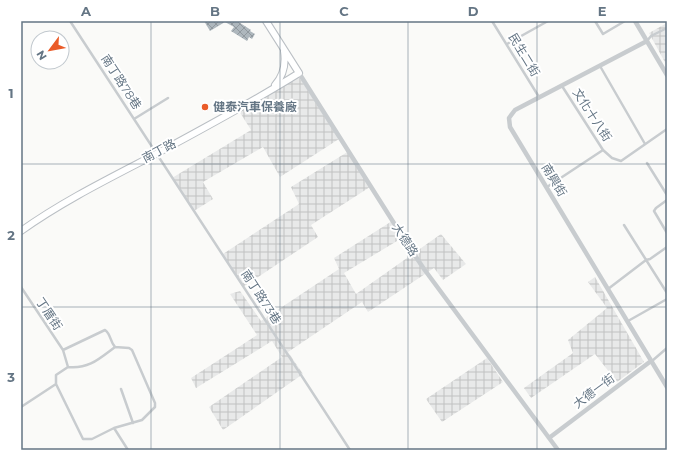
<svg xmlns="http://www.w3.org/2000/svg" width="688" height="471" viewBox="0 0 688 471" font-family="Montserrat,'Noto Sans TC',sans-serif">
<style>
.industrial{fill:url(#industrial-grid)}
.building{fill:url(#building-cross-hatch)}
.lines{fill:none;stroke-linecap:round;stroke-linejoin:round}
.secondary-casing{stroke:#babfc4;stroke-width:8}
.lane{stroke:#c8cccf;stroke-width:2.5}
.street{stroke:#c8cccf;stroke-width:4.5}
.secondary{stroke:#fff;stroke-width:6}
.grid{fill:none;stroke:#647584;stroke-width:1;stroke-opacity:0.55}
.poi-dot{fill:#ea5b28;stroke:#fff;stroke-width:1.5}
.labels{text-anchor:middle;stroke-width:4;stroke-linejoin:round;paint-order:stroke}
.street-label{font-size:12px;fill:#647584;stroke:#fff}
.poi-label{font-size:12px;font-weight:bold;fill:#647584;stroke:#fff;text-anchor:start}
.neatline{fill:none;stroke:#647584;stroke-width:1.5}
.grid-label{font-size:13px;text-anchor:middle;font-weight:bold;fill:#647584}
</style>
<defs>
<pattern id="industrial-grid" width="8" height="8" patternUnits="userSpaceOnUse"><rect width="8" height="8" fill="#e8e9e9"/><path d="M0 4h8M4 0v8" fill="none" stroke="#c0c1c2"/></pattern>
<pattern id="building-cross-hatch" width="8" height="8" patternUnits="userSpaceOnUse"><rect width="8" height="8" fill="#aeb7bd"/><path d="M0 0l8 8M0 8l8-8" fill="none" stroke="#91999f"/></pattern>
</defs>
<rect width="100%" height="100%" fill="#fafaf8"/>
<!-- industrial -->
<path class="industrial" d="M667,23V66L649,33Z
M299,77L339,139L280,177L263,147L203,182L213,199L194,211L172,178L251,130L239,111Z
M349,151L370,187L311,225L318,237L243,287L223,254L299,204L291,187Z
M392,221L402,238L344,273L356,294L441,234L466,264L443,280L434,268L368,312L362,302L288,352L303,374L223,430L209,407L282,357L272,341L196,388L191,378L257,335L230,294L240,291L261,321L339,269L334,258Z
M595,277L644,362L617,382L595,354L531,398L524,388L573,353L568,340L607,308L588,282Z
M487,358L503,382L442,422L426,399Z"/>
<!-- building -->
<path class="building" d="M204,21H237L251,30L250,31L255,34L252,39L249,37L247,41L231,31L234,27L225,22L210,31Z"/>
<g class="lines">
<!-- secondary casing -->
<g class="secondary-casing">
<path id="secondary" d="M275,85C284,75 286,64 284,51
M21,231C63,201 110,178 156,154C204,128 253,102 299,73L266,21"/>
</g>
<!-- lane -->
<path class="lane" d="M70,21L350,450
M492,21L539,97
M595,21L603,34L625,21
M647,41L651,36L667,28
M507,44L548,21
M600,66L645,144
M562,86L603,150L612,158L621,161L667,129
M134,119L168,98
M647,163L667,195
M547,187L603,150
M667,200L656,208L654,211L667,233
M624,225L667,293
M21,287L63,350
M608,289L646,260L650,259L667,247
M628,321L667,299
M652,361L667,348
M68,367C89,369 99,359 115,347
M121,389L133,423
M21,407L56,384V375L68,367L63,350L105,330C111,334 110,342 115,347L129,348L132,350L155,403V407L142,420L114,428L92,439H83L56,384
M114,428L128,450"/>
<!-- street -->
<path class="street" d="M635,21L667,75
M647,41L515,110L509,118L510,127L667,387
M299,73L404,239L424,269L558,450
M549,438L651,361"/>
<!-- secondary -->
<use href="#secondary" class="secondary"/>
</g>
<!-- grid -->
<path class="grid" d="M151,21V450M280,21V450M408,21V450M537,21V450M21,164H667M21,307H667"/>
<!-- markers -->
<circle class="poi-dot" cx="205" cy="107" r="4"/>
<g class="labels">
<!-- street labels -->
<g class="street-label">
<text transform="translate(524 55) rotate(59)" y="4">民生二街</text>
<text transform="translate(121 82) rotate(57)" y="4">南丁路78巷</text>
<text transform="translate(592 115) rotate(57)" y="4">文化十八街</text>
<text transform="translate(159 151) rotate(-28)" y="4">南丁路</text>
<text transform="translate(554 180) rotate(59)" y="4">南興街</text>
<text transform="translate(405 240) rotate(57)" y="4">大德路</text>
<text transform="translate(261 297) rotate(57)" y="4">南丁路73巷</text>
<text transform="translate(49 314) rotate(56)" y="4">丁厝街</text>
<text transform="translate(594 391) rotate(-37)" y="4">大德一街</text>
</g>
<!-- poi labels -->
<g class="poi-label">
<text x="213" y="111">健泰汽車保養廠</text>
</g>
</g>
<!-- border -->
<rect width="688" height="471" fill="none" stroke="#ffffff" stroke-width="44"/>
<!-- north arrow -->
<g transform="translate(50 50) rotate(238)"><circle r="19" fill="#ffffff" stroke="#c1c8ce"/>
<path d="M0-3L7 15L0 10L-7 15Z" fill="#ea5b28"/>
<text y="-6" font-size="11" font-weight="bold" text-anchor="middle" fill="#647584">N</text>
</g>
<rect x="22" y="22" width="644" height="427" class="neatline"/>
<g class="grid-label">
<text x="86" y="16">A</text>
<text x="215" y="16">B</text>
<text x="344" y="16">C</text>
<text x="473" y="16">D</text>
<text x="602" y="16">E</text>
<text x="11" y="98">1</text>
<text x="11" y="240">2</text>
<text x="11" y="382">3</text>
</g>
</svg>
